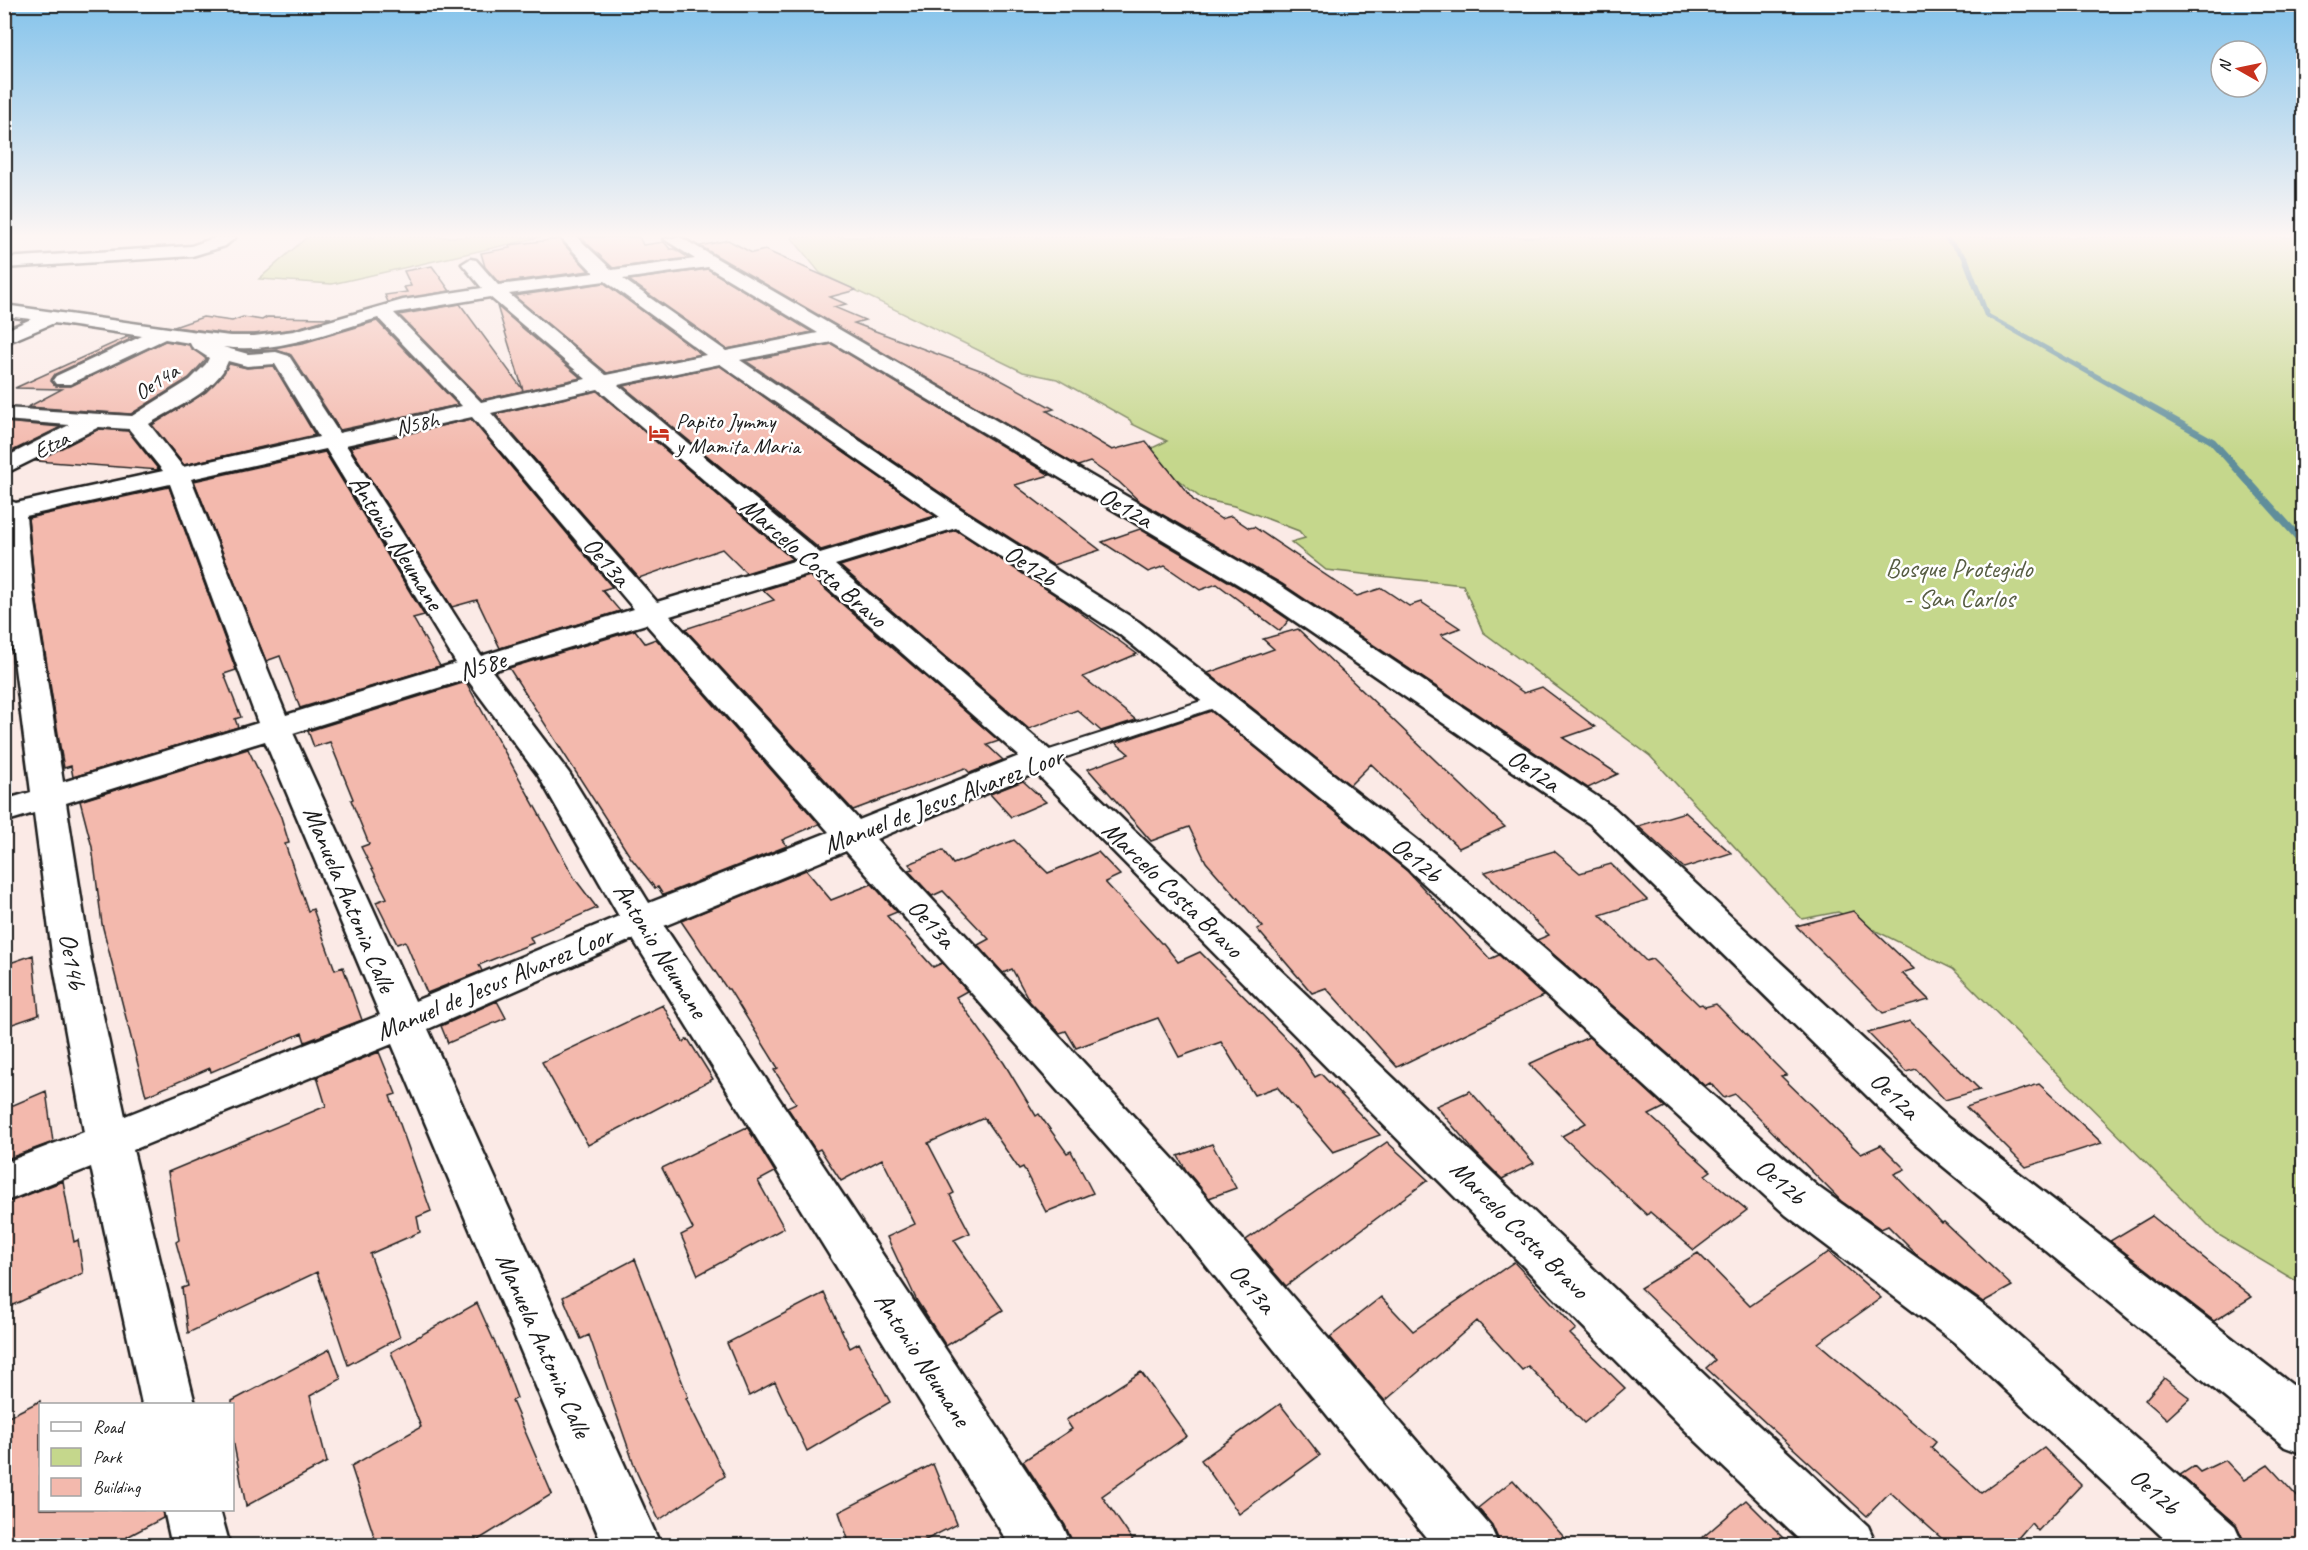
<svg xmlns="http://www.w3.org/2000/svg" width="2308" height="1550" viewBox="0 0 2308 1550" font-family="Caveat,sans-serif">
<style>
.green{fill:#c5d78c;stroke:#707a54;stroke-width:1.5}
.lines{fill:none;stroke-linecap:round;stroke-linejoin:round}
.stream{fill:#618e9b;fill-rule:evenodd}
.building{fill:#f3b9ad;stroke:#1c1c1c;stroke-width:1.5}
.lane-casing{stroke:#1c1c1c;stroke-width:4}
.street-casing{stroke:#1c1c1c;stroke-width:5}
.lane{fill:#fff;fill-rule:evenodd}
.street{fill:#fff;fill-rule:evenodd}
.labels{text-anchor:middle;stroke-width:5;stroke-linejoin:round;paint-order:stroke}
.far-street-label{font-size:22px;fill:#1c1c1c;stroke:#fff}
.far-poi-label{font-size:22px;fill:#1c1c1c;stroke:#fff;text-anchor:start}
.street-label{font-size:26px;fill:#1c1c1c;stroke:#fff}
.park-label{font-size:26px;fill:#575d43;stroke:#fff}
</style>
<rect width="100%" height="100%" fill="#fbeae6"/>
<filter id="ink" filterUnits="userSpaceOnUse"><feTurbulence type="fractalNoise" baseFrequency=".0167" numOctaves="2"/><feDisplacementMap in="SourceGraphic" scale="12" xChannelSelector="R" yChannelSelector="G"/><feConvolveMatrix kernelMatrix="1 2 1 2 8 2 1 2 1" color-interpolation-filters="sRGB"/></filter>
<g filter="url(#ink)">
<!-- green -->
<path class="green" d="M313,237H541L332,284L259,279L306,238Z
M791,237H2303V1285L2217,1234L1953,969L1838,912L1802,919L1650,756L1483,632L1463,585L1326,570L1291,542L1305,538L1299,531L1234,506L1202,499L1178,480L1135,456L1167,441L1132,424L1130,420L1057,379L1023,372L820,273Z"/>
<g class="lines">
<!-- stream -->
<path class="stream" d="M1942,237H1948L1968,257L1989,314L2215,439L2304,538V547L2301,546L2209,443L1984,316L1962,258Z"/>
</g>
<!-- building -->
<path class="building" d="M580,237H639L643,245L664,242L670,249H675L689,258L613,268Z
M559,239L589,271L499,283L485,267L481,253L510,248L509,245Z
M728,240L752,253L765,250L856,290L830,297L846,304L834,307L865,320L854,323L988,373L1054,409L1047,411L1112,450L1146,441L1194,501L1221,519L1231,516L1249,528L1254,527L1357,596L1382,588L1409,606L1421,602L1460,628L1441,635L1524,693L1542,687L1595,727L1563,738L1618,774L1588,788L1282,584L1139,501L1119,482L1090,462L1078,466L700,246Z
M432,266L450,291L388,302L385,295L407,292L404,287L411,286L404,271Z
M708,269L812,332L727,349L629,280Z
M604,283L701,354L607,373L514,296Z
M460,304L523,390L497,306L581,378L482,400L399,315Z
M203,317L232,321L243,317L262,320L267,317L331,318L294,329L254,334H230L174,327Z
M377,321L458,405L340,430L291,355L276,350L244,351L303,343Z
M127,337L133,338L55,374L51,381L56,386H71L165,341L189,345L206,359L189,378L131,414L28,407L62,389L15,388Z
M832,344L1050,475L1015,485L1100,550L1053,565L969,512L746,361Z
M229,364L247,368L274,366L315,435L184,465L152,425L206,392L224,373Z
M720,366L935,516L821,550L623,386Z
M597,391L792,559L746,573L722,549L639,578L495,414Z
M471,419L612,587L602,590L620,611L500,648L477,600L452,607L350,447Z
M4,422L61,427L4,455Z
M99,429L128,431L159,470L36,461Z
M325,452L424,615L413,618L440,666L300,708L280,656L266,661L194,481Z
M169,487L236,670L224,674L241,717L235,719L238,727L73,777L71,766L64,768L61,752L35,590L28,518Z
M1140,529L1260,600L1289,620L1280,631L1217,584L1200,590L1165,566L1148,572L1102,542Z
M956,530L1063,600L1137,654L1083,677L1136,720L1101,731L1077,710L1029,729L840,566Z
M810,576L999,741L987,745L1003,760L970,773L965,768L853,810L685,629L774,600L763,590Z
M1298,629L1505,827L1459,848L1371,764L1350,785L1208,673L1274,649L1263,639Z
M635,630L645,643L656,639L819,824L782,840L787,846L663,895L658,887L655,888L631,858L509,668Z
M466,682L575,879L597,908L530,937L533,943L479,965L482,971L427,993L405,941L397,944L376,902L387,898L361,847L369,844L351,800L353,799L330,742L314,747L308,731Z
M1211,711L1407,871L1490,959L1499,955L1543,996L1397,1067L1326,988L1312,993L1257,929L1263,927L1206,862L1189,827L1151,841L1088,769L1129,754L1116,743Z
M248,749L281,817L289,843L285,844L308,911L313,909L335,970L343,967L362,1020L305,1042L302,1033L211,1072L210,1068L146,1096L102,924L92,847L80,801Z
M1023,781L1046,802L1011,817L990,794Z
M1685,812L1731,853L1684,868L1638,826Z
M1014,840L1048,873L1098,852L1120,875L1105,882L1161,943H1163L1178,962L1200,952L1296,1049L1315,1077L1321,1074L1380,1135L1333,1152L1277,1087L1254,1095L1221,1042L1179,1057L1158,1018L1076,1048L1066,1031L1060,1033L1030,1002L1012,969L1003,973L978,945L989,939L943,891L932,896L908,870L913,869L909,864L943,850L953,864Z
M1554,851L1580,873L1611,864L1647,900L1600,915L1646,961L1652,959L1699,1005L1702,1004L1705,1007L1716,1004L1786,1075L1781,1076L1861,1154L1881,1145L1905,1169L1894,1174L1942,1223L1944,1222L2012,1286L1983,1302L1917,1255L1888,1226L1881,1229L1841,1201L1735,1094L1724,1098L1710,1083L1705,1086L1537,940L1549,935L1485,872Z
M806,870L831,900L872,884L897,912L887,916L933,967L942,963L967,991L956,997L1004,1063L1036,1116L1039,1114L1067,1153L1071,1151L1093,1193L1046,1212L1023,1167L1019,1169L984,1118L928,1143L954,1193L950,1195L970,1233L954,1240L1003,1310L946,1346L917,1301L887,1237L915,1224L882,1159L841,1181L820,1149L816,1151L787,1107L796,1103L774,1070L778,1068L729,989H727L681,921Z
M1853,911L1914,969L1902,973L1929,1000L1883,1013L1796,926Z
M33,955L39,1015L4,1027V965Z
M497,1001L506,1018L448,1043L441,1026Z
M663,1005L683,1042L688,1039L713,1079L588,1145L542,1062Z
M1910,1021L1980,1090L1945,1100L1916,1069L1906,1072L1868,1033Z
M1589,1037L1665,1107L1649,1115L1711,1171L1705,1175L1747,1210L1694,1250L1650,1212L1647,1215L1562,1136L1586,1123L1529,1064Z
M379,1052L396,1094L390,1096L431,1211L417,1217L420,1232L370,1254L400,1337L348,1365L317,1272L188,1333L182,1288L188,1286L176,1242L179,1240L168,1172L326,1106L317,1077Z
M2039,1084L2102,1143L2026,1167L1966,1107Z
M46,1091L53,1142L4,1160V1109Z
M1470,1091L1534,1163L1502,1179L1475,1152L1436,1106Z
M747,1127L775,1172L758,1181L784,1228L698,1275L681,1235L693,1229L662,1168Z
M1387,1142L1428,1180L1286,1286L1246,1240Z
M1212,1144L1236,1188L1209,1198L1186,1170L1178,1156Z
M63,1181L74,1242L78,1240L83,1273L4,1309V1204Z
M2152,1216L2252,1297L2214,1321L2110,1241Z
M1829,1252L1881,1298L1818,1343L1936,1442L1931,1448L1981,1493L2044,1448L2081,1485L2038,1531L2031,1523L2012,1545H1949L1890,1492L1867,1516L1706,1368L1715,1360L1640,1288L1698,1253L1750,1306Z
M635,1259L688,1397L686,1398L725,1476L659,1520L637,1473L589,1335L581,1339L563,1297Z
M1514,1262L1576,1329L1570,1334L1625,1388L1584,1423L1528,1366L1522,1370L1477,1321L1385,1401L1330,1337L1381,1297L1413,1331Z
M824,1293L850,1348L859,1343L890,1402L807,1451L775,1382L749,1396L727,1343Z
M477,1303L504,1363L517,1398L512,1401L552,1494L470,1545H377L351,1466L421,1427L391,1352Z
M330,1349L341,1379L310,1396L327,1462L246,1506L232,1435V1401Z
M1141,1372L1187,1436L1102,1496L1136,1545H1074L1065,1525L1023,1461L1072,1429L1066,1420Z
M2164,1378L2190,1398L2167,1419L2145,1400Z
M40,1401V1509H162L163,1518L127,1537L129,1545H4V1419Z
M1280,1404L1320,1455L1239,1514L1201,1460Z
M2225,1460L2244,1480L2268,1465L2304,1504V1545H2246L2236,1524L2180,1475L2194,1466L2200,1472Z
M933,1464L957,1524L916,1545H850L839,1512Z
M1513,1480L1571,1545H1501L1492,1525L1478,1508Z
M1746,1500L1791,1545H1694Z"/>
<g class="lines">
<!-- lane casing -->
<g class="lane-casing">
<path id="lane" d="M1220,695L1226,696L1229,700L1226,704L1048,763H1034L1031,759L1034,755Z"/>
</g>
<!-- street casing -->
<g class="street-casing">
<path id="street" d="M217,237H236L225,246L192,256L4,268V258L191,246Z
M560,237H577L612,270L695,259L664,239L680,237L1281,586L1614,808L1948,1118L2304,1394V1454L2285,1447L1916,1144L1590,824L1261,598L832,342L740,360L968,514L1139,622L1231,694L1435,854L1818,1187L1990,1310L2235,1526L2244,1546H2172L1954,1342L1786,1215L1409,870L1119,634L956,528L835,565L1052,752L1734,1403L1868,1526L1877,1546H1806L1696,1441L1036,773L876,839L1174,1160L1490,1526L1499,1546H1433L1142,1186L846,851L664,926L1063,1526L1072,1546H1010L633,939L428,1029L661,1546H603L392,1044L133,1150L195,1404H142L91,1167L4,1202V1163L84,1132L53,961L34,813L4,822V800L31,792L5,590L4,499L16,503L163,471L129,429L99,427L4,474V458L69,425L4,420V408L132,416L190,380L206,364L209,358L192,347L190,343L165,339L70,384H56L53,380L56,376L142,336L54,323L4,344V331L31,319L4,316V305L175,329L230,336H254L294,331L403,300L482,288L462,264L470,259L476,260L498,285L594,273ZM708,267L818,333L726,351L623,279ZM605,281L706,355L606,375L509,294ZM490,297L586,379L481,402L394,313ZM378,318L462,406L339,433L289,356L276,352L248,354L223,347C276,354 329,332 378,318ZM228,361L247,366L275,364L319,437L183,467L149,424C174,408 217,391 228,361ZM720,364L940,517L820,553L618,385ZM598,389L797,560L657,602L491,413ZM472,417L634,609L481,656L346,445ZM326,449L456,663L286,715L191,479ZM170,484L258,723L63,782L33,590L26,516ZM811,573L1019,756L859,820L670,616ZM646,624L829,832L649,903L569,773L492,671ZM467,679L538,775L619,916L415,1001L293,733ZM265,741L380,1015L125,1116L91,961L66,803Z
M164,1510H220L230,1546H172Z"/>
</g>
<!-- lane -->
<use href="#lane" class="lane"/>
<!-- street -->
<use href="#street" class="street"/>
</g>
</g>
<!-- sky -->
<linearGradient id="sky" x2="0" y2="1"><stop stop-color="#84c3eb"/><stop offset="0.52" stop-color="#fdf6f4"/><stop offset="1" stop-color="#fdf6f4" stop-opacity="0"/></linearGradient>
<rect width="2308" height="454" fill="url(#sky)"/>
<!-- icons -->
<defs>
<g id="hotel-bare" transform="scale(1.62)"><path d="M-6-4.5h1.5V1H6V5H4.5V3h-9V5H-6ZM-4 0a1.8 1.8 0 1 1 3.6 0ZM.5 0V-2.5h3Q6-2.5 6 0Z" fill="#c8321e" stroke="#fff" stroke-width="2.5" paint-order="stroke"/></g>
</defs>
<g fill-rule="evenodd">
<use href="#hotel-bare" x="659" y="433"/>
</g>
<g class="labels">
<!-- far-street labels -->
<g class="far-street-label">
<text transform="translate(156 381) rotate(-33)" y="8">Oe14a</text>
<text transform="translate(417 423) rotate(-12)" y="8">N58h</text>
<text transform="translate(51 444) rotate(-27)" y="8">Etza</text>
</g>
<!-- far-poi labels -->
<g class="far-poi-label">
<text x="676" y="428">Papito Jymmy<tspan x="676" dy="25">y Mamita Maria</tspan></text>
</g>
<!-- street labels -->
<g class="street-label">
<text transform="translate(1126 507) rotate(30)" y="9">Oe12a</text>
<text transform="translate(397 542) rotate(58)" y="9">Antonio Neumane</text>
<text transform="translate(607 561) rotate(49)" y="9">Oe13a</text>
<text transform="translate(814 562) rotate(41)" y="9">Marcelo Costa Bravo</text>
<text transform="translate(1031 565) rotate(33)" y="9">Oe12b</text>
<text transform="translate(482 665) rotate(-17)" y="9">N58e</text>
<text transform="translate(1534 770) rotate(34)" y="9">Oe12a</text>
<text transform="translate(943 800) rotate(-21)" y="9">Manuel de Jesus Alvarez Loor</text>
<text transform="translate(1417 859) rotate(40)" y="9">Oe12b</text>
<text transform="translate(1173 889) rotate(44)" y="9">Marcelo Costa Bravo</text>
<text transform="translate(350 899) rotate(67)" y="9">Manuela Antonia Calle</text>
<text transform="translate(932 923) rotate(48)" y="9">Oe13a</text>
<text transform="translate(661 950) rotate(58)" y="9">Antonio Neumane</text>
<text transform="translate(73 961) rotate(80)" y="9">Oe14b</text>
<text transform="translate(494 983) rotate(-23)" y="9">Manuel de Jesus Alvarez Loor</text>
<text transform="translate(1895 1095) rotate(44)" y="9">Oe12a</text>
<text transform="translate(1781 1181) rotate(41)" y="9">Oe12b</text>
<text transform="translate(1520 1229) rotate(45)" y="9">Marcelo Costa Bravo</text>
<text transform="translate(1253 1288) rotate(50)" y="9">Oe13a</text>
<text transform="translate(544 1345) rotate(66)" y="9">Manuela Antonia Calle</text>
<text transform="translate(923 1359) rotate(57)" y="9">Antonio Neumane</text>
<text transform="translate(2155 1491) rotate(42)" y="9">Oe12b</text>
</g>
<!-- park labels -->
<g class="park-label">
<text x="1959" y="577">Bosque Protegido<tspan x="1959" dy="30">- San Carlos</tspan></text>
</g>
</g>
<!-- margin -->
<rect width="2308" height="1550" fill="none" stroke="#fff" stroke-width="24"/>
<rect x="12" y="12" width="2284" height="1526" fill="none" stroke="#1c1c1c" stroke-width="2" filter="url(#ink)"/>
<!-- legend -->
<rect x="39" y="1403" width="195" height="108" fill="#ffffff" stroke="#a4a4a4" stroke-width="1.5"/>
<rect x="51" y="1422" width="30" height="9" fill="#ffffff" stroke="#a4a4a4" stroke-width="1.5"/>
<text x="93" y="1433" font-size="18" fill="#1c1c1c">Road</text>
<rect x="51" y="1448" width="30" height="18" fill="#c5d78c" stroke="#a4a4a4" stroke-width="1.5"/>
<text x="93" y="1463" font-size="18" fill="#1c1c1c">Park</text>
<rect x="51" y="1478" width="30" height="18" fill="#f3b9ad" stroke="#a4a4a4" stroke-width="1.5"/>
<text x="93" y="1493" font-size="18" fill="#1c1c1c">Building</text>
<!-- north arrow -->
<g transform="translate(2239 69) rotate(279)"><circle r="28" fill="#ffffff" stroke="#a4a4a4" stroke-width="1.5"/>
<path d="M0-4.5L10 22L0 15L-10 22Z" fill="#c8321e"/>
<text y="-9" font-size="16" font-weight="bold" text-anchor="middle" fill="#1c1c1c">N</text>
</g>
</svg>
